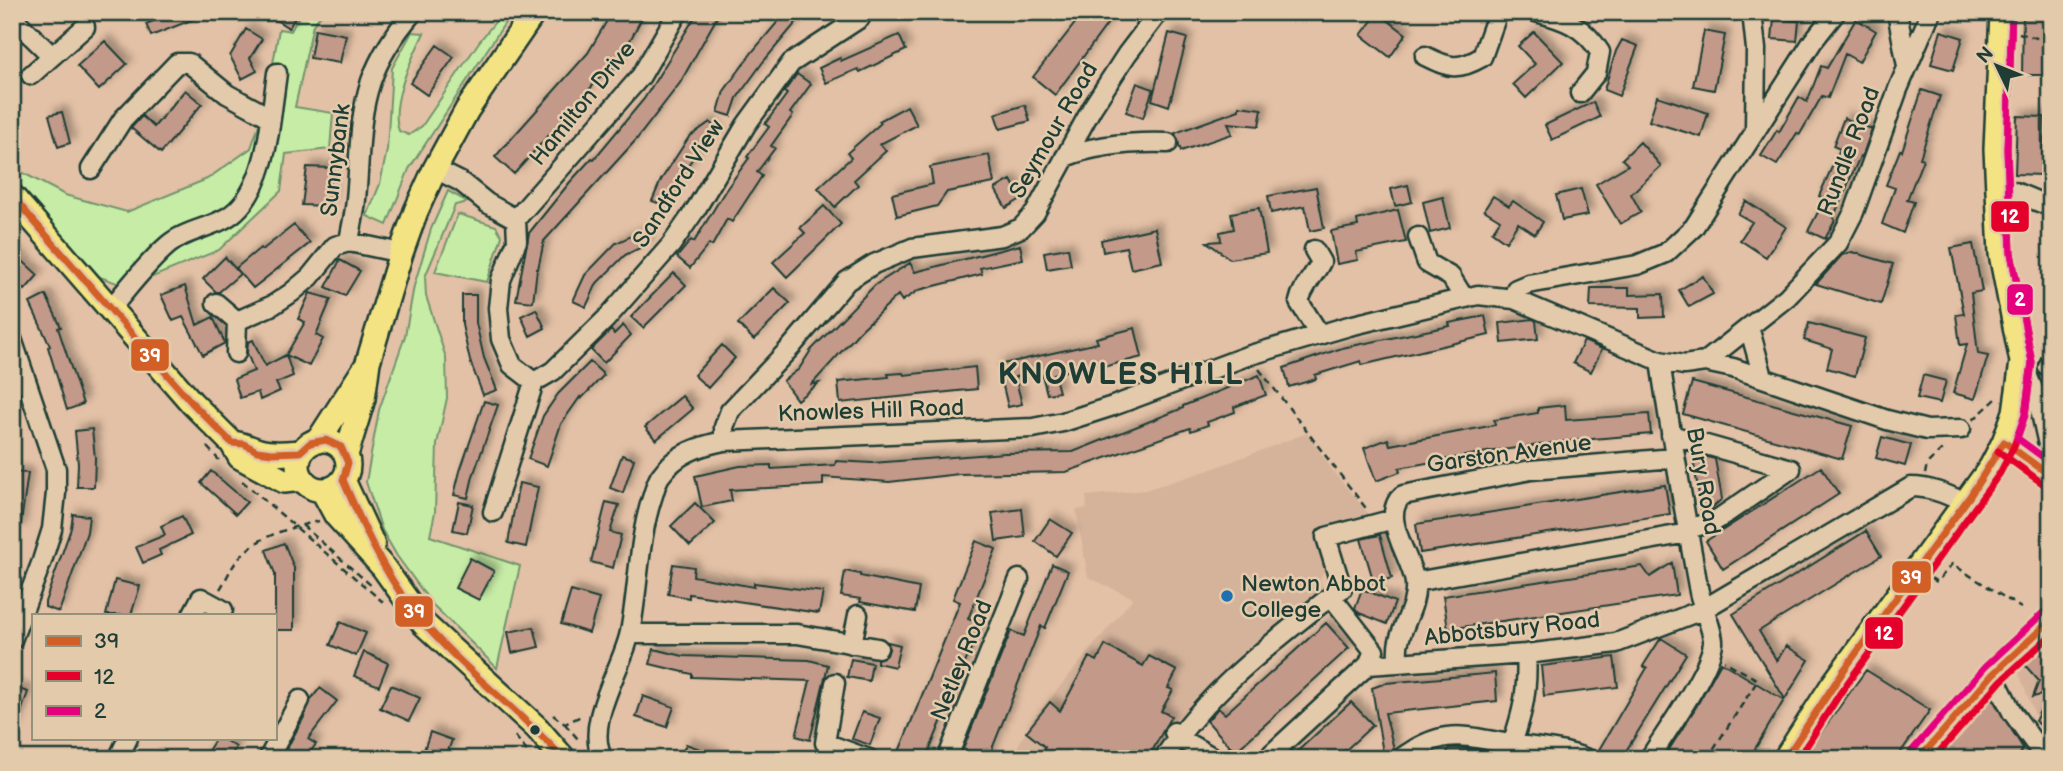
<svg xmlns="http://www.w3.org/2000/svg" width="2063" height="771" viewBox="0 0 2063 771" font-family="'Balsamiq Sans',sans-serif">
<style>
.built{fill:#d5b39b}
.green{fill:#c7eca6;stroke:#73946d;stroke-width:2}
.building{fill:#c39989;stroke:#1f3d34;stroke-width:2;filter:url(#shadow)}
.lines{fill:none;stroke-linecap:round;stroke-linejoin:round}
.minor-casing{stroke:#1f3d34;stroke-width:23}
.major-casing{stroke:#1f3d34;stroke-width:28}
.path{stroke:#1f3d34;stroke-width:2.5;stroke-dasharray:7 5;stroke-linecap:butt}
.minor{stroke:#e3caab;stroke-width:18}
.major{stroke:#f4e382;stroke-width:23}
.bus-1-casing{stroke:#e3caab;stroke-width:12}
.bus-2-casing{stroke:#e3caab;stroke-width:12}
.bus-3-casing{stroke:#e3caab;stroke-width:12}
.bus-1{stroke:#d25f25;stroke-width:7}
.bus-2{stroke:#e4002b;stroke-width:7}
.bus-3{stroke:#e5007d;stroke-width:7}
.poi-dot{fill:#1f6fb2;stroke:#e3caab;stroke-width:2.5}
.bus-dot{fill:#1f3d34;stroke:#e3caab;stroke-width:2.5}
.labels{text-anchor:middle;stroke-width:5;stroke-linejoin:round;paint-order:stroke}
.street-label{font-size:23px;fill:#1f3d34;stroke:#e3caab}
.poi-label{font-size:23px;fill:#1f3d34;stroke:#e3caab;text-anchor:start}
.district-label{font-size:30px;font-weight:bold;letter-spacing:2px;fill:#1f3d34;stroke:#e3caab}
.line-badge{stroke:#e3caab;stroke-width:2.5}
.badge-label{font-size:19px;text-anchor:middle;font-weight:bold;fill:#fff}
</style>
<defs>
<filter id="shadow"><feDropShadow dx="5.5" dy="-5.5" stdDeviation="3.5" flood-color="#0004"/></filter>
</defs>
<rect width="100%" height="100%" fill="#e3c1a6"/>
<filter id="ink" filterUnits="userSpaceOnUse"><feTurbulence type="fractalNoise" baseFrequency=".0143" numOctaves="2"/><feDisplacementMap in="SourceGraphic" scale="14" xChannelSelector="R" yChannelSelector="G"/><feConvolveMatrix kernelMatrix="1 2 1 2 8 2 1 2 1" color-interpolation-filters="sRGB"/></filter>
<g filter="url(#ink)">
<!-- built -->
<path class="built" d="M1307,433L1335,474L1373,519L1321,530L1328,562L1320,579L1323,596L1156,759H1010L1034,718L1133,598L1088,577L1076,510L1087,508L1086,496L1145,490L1206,471Z
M2051,636V736L2039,726L2016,665Z"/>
<!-- green -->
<path class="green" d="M301,12H323L313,25L295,107L333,113L330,149L286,154L281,191L219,250L128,287L100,277L12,179V167L65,195L127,212L207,179L251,148L266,104L279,29L291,31Z
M503,12H512L409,169L387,225L367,216L380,184L387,150L392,68L412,32L424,33C412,58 389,104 399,131L409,135L422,126L479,42Z
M448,191L468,202L455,205L425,277L426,296L446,358L447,398L437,444L435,512L430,536L520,566L497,668L432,604L397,556L382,530L366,482L379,410L405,336L414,286L431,229Z
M458,214L496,226L502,236L487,282L435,272Z"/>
<!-- building -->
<path class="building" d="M175,12L209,13L151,36L146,24Z
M263,12H298L289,28Z
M612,12H645L615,69L611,65L514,174L495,157L588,53Z
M698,12H720L680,83L636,140L544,241L538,269H537L533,302L516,300L529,233L570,182L592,158L594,159L644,99Z
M786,12H805L763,62L737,98L731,116L718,112L724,91L753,51Z
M1084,12H1116L1055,95L1033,77Z
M2023,12H2046L2044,75H2022Z
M1378,13L1406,34L1390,57L1361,35Z
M1774,19L1799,21L1797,41L1772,39Z
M1856,19L1876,31L1859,62L1845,54L1828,98L1822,96L1800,134L1797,133L1777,165L1761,156L1777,130L1779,132L1799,97L1807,102L1821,66L1827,68Z
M246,29L262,39L250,58L257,71L242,79L230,56Z
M315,29L346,35L340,63L310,58Z
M1704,31L1725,35L1714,90L1693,86Z
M1941,31L1963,38L1953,70L1931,64Z
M1534,32L1563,62L1526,98L1513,84L1535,64L1518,46Z
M1169,33L1187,38L1169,106L1152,100Z
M899,35L906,50L860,72L858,69L826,83L819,68L840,58L841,61Z
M1622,40L1638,46L1619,96L1604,90L1616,51Z
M105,41L127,64L99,90L77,66Z
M437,45L454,57L427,95L410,83Z
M797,74L811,84L790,113L793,115L771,146L775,148L757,172L762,176L732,222L727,219L712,246L709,244L690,268L677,257L691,240L694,242L725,191L749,158L747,157L769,127L765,124L787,94L784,92Z
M1137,83L1153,89L1143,118L1126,112Z
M185,90L202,104L161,153L131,128L142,116L154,127Z
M1922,90L1940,96L1920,158L1923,159L1907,200L1914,202L1903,233L1882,224L1895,188L1886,185L1900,150L1902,151Z
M1657,96L1708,113L1701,137L1649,121Z
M1593,102L1600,117L1552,140L1545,125Z
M1025,105L1030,121L1000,129L995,114Z
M907,106L917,125L880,144L886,151L854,180L858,185L835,207L818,188L851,158L847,153L881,123L879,121Z
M1239,106L1262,109L1259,126L1228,123L1232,134L1181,151L1175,133L1239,110Z
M62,112L70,143L58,147L49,115Z
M2017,116L2044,117L2042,175L2015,174Z
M1844,118L1872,129L1862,157L1860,156L1833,218L1835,220L1825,239L1808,231L1825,199L1819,196L1840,149L1833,146Z
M710,122L719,134L700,147L674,187L666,206L652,201L661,180L689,137Z
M1640,142L1661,166L1631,194L1641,212L1620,224L1596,184L1628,165L1622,159Z
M989,155L994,183L947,192L937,206L897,216L892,194L933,184L930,167Z
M307,167L331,168L329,206L302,205Z
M1011,180L1021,199L1006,208L995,189Z
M1408,185L1412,202L1395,206L1391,189Z
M1316,187L1324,228L1310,231L1305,206L1271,213L1268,196Z
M1581,189L1588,215L1562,220L1556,195Z
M1493,196L1509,206L1513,201L1543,222L1535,234L1518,223L1506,242L1492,232L1500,220L1484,210Z
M1443,197L1450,228L1430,233L1423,202Z
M1746,201L1786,227L1766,257L1740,240L1752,222L1738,214Z
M824,206L841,224L787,277L773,262L805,233L800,228Z
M1259,208L1267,253L1230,259L1207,242L1221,241L1220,232L1234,229L1231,213Z
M1398,210L1406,242L1356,252L1358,260L1337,264L1331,231L1358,226L1357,220Z
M294,225L310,243L253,288L236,268L260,248L262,250Z
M1155,228L1162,262L1131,269L1126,247L1103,252L1101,240Z
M642,231L648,244L625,255L597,283L586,307L573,301L585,275L616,243Z
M1973,244L1982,291L1971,293L1978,354L1988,356L1975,399L1953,393L1967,344L1960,345L1956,315L1964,314L1951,248Z
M1020,245L1023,259L980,268L982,274L919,290L902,301L898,295L860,331L812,384L819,383L797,400L783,381L799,369L811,350L875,285L910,263L915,272Z
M1068,248L1071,265L1047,269L1044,252Z
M12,251L38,275L25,290L12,278Z
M1852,252L1893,264L1881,304L1816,284L1842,255Z
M225,257L240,274L219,292H216L203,279Z
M340,260L360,271L345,296L326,287Z
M674,273L686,285L643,328L631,317Z
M1703,276L1713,294L1689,307L1679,290Z
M185,286L197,325L213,317L225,343L203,355L183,317L173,321L161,295Z
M774,288L790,303L754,340L738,324Z
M1591,288H1629V295L1663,294L1664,317L1640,318V308L1590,307Z
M310,293L331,299L316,335L323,339L309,366L286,355L305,322L298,319Z
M46,295L61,327L58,328L83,404L67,410L48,347L50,346L30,303Z
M462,295H476V323L484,358L497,390L483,395L470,361L462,325Z
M536,309L545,328L530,336L521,316Z
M1485,316L1489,335L1362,365L1361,361L1315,375L1316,379L1289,387L1284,368L1342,348L1450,326L1449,323Z
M1533,319L1536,321L1538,339L1502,343L1500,323Z
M1809,323L1865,338L1855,376L1827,368L1832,349L1804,340Z
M623,325L631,335L604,363L591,350L611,330L614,334Z
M1135,328L1142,357L1103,367L1102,362L1054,374L1059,392L1047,394L1041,371L1015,377L1022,404L1008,407L998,365L1098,343L1096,338Z
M253,340L265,366L286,355L293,376L276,383L280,391L260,400L258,392L240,398L234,379L254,371L247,353L248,342Z
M1584,341L1602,349L1591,372L1573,363Z
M722,345L735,358L708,388L694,375Z
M590,362L604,375L581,399L580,397L561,424L547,466L528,459L543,416L558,394Z
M975,367L977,389L840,403L838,382L889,377L888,374L903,373L904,375Z
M1259,375L1266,395L1234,407L1235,412L1207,422L1208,425L1191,431L1190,428L1066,472L959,474L889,482L823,477V485L730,490L732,501L702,507L695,476L740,466L771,465V469L835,465L836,461L872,463L1005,453L1073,452L1183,408V406Z
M1923,375L1946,381L1940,403L1917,398Z
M1692,382L1852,426L1842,459L1683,414Z
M682,396L693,409L656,440L645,427Z
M484,401L498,405L473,476L468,498L454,495L460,471Z
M1565,405L1566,420L1649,414L1651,434L1569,441L1487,452L1399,468L1400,472L1376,481L1364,448L1388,439L1390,445L1495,425L1494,420L1538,413V408Z
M92,429L95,458L94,487H77L78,464L75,431Z
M1882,437L1911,445L1905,466L1876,458Z
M1692,453L1715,459L1722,499L1708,511L1702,513Z
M622,455L634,459L623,493L610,488Z
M1821,467L1839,494L1723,569L1706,541Z
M211,471L247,502L236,514L201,483Z
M12,472L28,473L20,530L12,529Z
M519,483L538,487L526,547L508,543Z
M1665,485L1670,514L1420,553L1416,524Z
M459,502L473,505L467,533L453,530Z
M606,502L619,505L610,532L621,535L613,568L591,562Z
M695,503L715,523L690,546L671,526Z
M1022,509L1025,537L996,541L992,513Z
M73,514L89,516L87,532L59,612L45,607V602L71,528Z
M182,516L191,535L159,550L161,555L143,563L136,547L165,535L161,526Z
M1050,519L1072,533L1056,556L1035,541Z
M1866,531L1881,556L1759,631L1777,661L1786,646L1809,660L1785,699L1733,614Z
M1380,535L1392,578L1374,583L1361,539Z
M976,541L996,549L968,619L981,624L926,759H896L960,602L953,599Z
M284,543L294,568V630H275V574L266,550Z
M470,558L494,571L479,600L455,588Z
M1672,563L1677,595L1448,629L1443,596L1642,566L1650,577Z
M673,564L694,567L693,576L754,587V583L823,592L819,613L689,594V598L668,594Z
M1052,564L1068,571L1045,628L1041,626L988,759H959L1011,631L1024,636Z
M845,571L860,574V576L919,588L915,612L860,602L861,599L841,596Z
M115,580L140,586L131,615H106Z
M1362,589L1395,602L1387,624L1359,613L1355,608Z
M571,591L599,599L589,633L561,624Z
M340,622L366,633L356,656L330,645Z
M1326,623L1349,648L1235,752L1207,721L1218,708L1225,714Z
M534,627L539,647L512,653L508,632Z
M2051,636V734L2035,721L2049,693L2033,697L2039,681L2022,662Z
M1661,638L1686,654L1621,759H1605L1597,753L1647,668L1643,666Z
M888,642L900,645L895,667L877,663V659L887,655L889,649Z
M1105,645L1143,666L1149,656L1177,671L1168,688L1173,690L1161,711L1171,716L1148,759H1039L1045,747L1026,732L1050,702L1060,711L1089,657L1097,661Z
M654,649L683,656L809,660L828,665L810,740L796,736L810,681L692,677V674L650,664Z
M364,652L388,663L379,686L354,676Z
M1614,657L1618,687L1544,696L1541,666Z
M851,659L872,663L869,681L847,677Z
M1721,662L1784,700L1749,759H1663L1696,707Z
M1866,670L1930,710L1896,759H1802Z
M1495,673L1497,701L1385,713L1394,749L1384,759L1372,688L1386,683Z
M391,685L420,698L409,721L380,708Z
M12,687L28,692L14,732L12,731Z
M320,688L337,701L308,739L316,744L305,759H281L304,717L311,699Z
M1990,695L2023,748L2018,759H1936Z
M643,696L674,707L667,727L636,717Z
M1351,702L1373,725L1336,759H1289Z
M862,712L880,718L870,745L852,739Z
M430,732L452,740L445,759L423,753Z
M216,738H221L236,747L229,759H203Z
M686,744L722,757V759H680Z
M1449,748H1457L1481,750L1478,759H1445Z"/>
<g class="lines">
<!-- minor casing -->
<g class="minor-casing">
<path id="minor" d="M1536,12C1564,19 1584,26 1600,52L1596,73L1580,93
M1752,12L1756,49L1755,129
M1897,12L1907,66
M12,17L52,56
M1425,56C1449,68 1458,71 1482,57L1498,12
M31,75L85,27
M271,118L277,73
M1065,157C1097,144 1133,142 1168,143
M91,169L123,119L177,63H189L227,94L271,118C267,152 257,204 222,220C204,229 183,232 168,245C147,263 129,287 111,308
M435,169L461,182L487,203L516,219
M1998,185L2051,207
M516,219L517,241L501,280L498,308L501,339L512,365L534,382L553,371L606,319L671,245L696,209L746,125L791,63L860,18L861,12
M516,219L641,76L678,12
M1418,237L1427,263L1451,277L1464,298
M349,242C351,228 355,214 356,199C360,160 358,119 371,81C380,56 396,32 413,12
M1314,250L1321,262C1314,276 1302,287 1299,302L1320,335
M1514,299L1516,289L1528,284L1637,265L1666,253L1694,227L1813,41L1836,12
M216,303L237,321L273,305L291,293L310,277L335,246L349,242L401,253
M1749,327L1763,377
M12,339L56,469V493L52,529L42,561L12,640
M236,353L237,321
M1705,362L1787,297L1838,243L1854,212L1898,89L1931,12
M2022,362L2039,404L2051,458
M2048,367L2051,361
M1671,435L1791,469L1715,521L1688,529
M724,441V427L730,411L791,347L847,281L874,264L912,248L1002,236L1021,228L1035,213L1092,108L1127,54L1159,12
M2004,442L2051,476
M493,512L534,382
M1415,582L1688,533
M1331,596L1342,589L1326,537L1394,519
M192,615L201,598L223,610
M630,634H797L878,648
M852,644L858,615
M1398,663C1398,656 1397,648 1399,641C1404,621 1417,605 1415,583C1412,557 1378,516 1403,495L1531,470L1674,458
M1993,674L2012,712L2046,759
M835,683L825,743L869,759
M1174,732L1177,737L1216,759
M118,759L128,738
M268,759L300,700
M603,759C583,723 623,668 630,632C639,586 638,539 653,495C655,489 657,480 661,475C677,453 699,446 724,441L1033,428L1063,422L1113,406L1247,356L1349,326L1478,295L1514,299L1660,361L1684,365L1705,362L1733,368L1887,420L1927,430L1961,429
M947,759L1019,579
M1163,759C1206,693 1270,644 1331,596L1374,651L1368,665
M1266,759L1368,665L1526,654L1616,643L1702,610L1911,487C1931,487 1948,495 1966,503
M1400,759C1447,724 1466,738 1518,745C1541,748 1565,750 1587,759
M1507,759C1520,721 1529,695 1526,654
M1649,759C1666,732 1710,671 1713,643C1714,633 1702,606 1699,592C1685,515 1671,438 1660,361
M1919,759L1993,674L2051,620"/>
</g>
<!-- major casing -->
<g class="major-casing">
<path id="major" d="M12,196L192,403L232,443L240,457L284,481L302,479
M298 465a25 25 0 1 1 50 0a25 25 0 1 1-50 0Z
M318,441L365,368
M232,443C243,444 249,448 259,451C273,455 287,453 300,452
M346,455L363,399L368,362L401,253L416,211L435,169L467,110L534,12
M343,480L373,545
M323,491L336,515L383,567L424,624L537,728L564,759
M1785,759L1832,686L1991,467L2004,442L2015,412L2022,362L2001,254L1996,149L2002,12"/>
</g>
<!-- path -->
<path class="path" d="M2019,33L2051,42
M1259,369L1368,511
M1973,420L1996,399
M207,447L219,460
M1925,474L1927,464L1945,446
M242,481L383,602
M302,525L373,587
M1931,578L1937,582L1952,564L2021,608
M220,589C226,580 230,569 237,561C256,535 290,528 319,521
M553,715L565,724L583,715
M565,724L578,739
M515,736L533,759
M1707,759L1758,680L1724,661"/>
<!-- minor -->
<use href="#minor" class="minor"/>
<!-- major -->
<use href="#major" class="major"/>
<!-- bus-1 casing -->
<g class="bus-1-casing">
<path id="bus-1" d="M12,196L192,403L232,443L244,444L257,451L272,453L300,452L310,443L326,440L341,447L348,463L343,480C362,524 382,569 411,608C455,664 515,706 564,759
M1785,759L1844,670L1970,496L2004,442L2051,476
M1919,759L1993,674L2051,620"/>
</g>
<!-- bus-2 casing -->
<g class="bus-2-casing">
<path id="bus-2" d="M1998,451L2045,485
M1798,759L1841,692L2000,473L2014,446L2025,415L2032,362L2011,253L2007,149L2012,12
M1933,759L2001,681L2051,635"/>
</g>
<!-- bus-3 casing -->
<g class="bus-3-casing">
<path id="bus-3" d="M2012,12L2007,149L2011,253L2032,362L2025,415L2017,438L2051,463
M1911,752L1985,667L2044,612"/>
</g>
<!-- bus-1 -->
<use href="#bus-1" class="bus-1"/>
<!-- bus-2 -->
<use href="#bus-2" class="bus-2"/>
<!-- bus-3 -->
<use href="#bus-3" class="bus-3"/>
</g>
</g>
<!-- markers -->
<circle class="poi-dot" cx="1227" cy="596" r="7"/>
<circle class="bus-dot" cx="535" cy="730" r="6"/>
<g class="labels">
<!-- street labels -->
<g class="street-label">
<text transform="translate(582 103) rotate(-51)" y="8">Hamilton Drive</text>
<text transform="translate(1053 130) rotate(-60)" y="8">Seymour Road</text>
<text transform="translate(1848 151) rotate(-69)" y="8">Rundle Road</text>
<text transform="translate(335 160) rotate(-83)" y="8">Sunnybank</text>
<text transform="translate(678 183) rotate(-57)" y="8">Sandford View</text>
<text transform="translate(871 410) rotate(-2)" y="8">Knowles Hill Road</text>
<text transform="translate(1509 453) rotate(-8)" y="8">Garston Avenue</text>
<text transform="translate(1704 481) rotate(80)" y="8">Bury Road</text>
<text transform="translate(1512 628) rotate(-6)" y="8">Abbotsbury Road</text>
<text transform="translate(961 660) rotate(-68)" y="8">Netley Road</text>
</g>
<!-- poi labels -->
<g class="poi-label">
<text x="1241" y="591">Newton Abbot<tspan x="1241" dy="26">College</tspan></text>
</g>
<!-- district labels -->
<g class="district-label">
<text x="1121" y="384">KNOWLES HILL</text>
</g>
</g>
<g class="line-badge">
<rect x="1990" y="200" width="40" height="33" rx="7" fill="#e4002b"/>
<rect x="2006" y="283" width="28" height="33" rx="7" fill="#e5007d"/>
<rect x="130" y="338" width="40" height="34" rx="7" fill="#d25f25"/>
<rect x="1891" y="560" width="41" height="34" rx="7" fill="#d25f25"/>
<rect x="394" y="595" width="40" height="33" rx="7" fill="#d25f25"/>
<rect x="1864" y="616" width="40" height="34" rx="7" fill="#e4002b"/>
</g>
<g class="badge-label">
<text x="2010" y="223">12</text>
<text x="2020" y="306">2</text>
<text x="150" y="362">39</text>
<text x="1911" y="584">39</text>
<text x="414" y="618">39</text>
<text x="1884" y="640">12</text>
</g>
<!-- margin -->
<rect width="2063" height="771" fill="none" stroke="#e3caab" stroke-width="42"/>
<rect x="21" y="21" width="2021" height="729" fill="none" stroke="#1f3d34" stroke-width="2.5" filter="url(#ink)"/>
<!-- legend -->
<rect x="32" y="614" width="245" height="126" fill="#e3caab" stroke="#95927b" stroke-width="2"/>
<rect x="46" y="636" width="35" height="10" fill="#d25f25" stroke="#95927b" stroke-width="2"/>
<text x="94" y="648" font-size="21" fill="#1f3d34">39</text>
<rect x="46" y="671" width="35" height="10" fill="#e4002b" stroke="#95927b" stroke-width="2"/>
<text x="94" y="684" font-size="21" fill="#1f3d34">12</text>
<rect x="46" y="706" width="35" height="10" fill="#e5007d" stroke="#95927b" stroke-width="2"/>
<text x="94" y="718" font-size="21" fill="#1f3d34">2</text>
<!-- north arrow -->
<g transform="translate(1997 66) rotate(313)" stroke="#e3caab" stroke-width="5" paint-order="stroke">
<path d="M0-5L12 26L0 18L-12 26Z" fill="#1f3d34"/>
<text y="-10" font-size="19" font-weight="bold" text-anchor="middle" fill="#1f3d34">N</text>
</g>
</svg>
